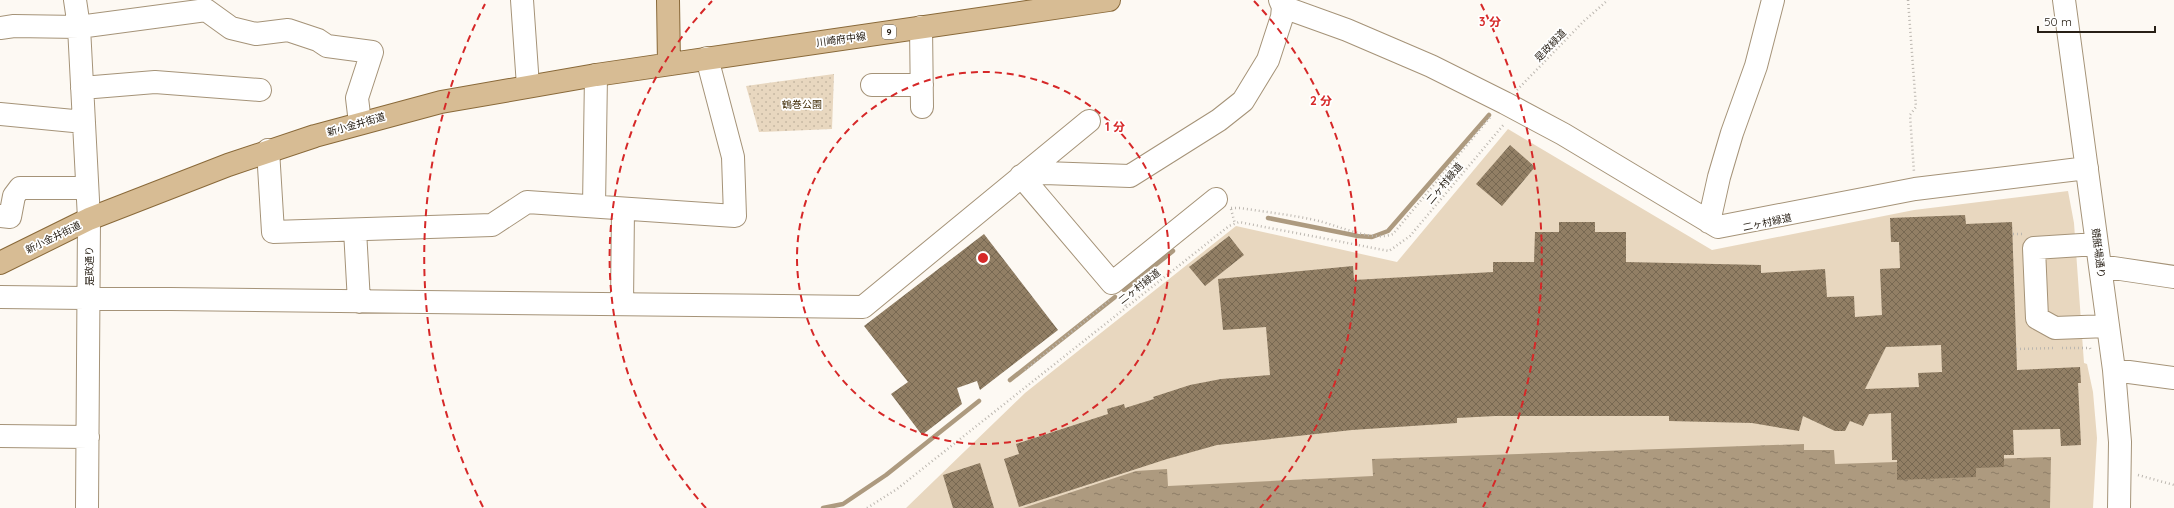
<svg xmlns="http://www.w3.org/2000/svg" width="2174" height="508" viewBox="0 0 2174 508" font-family="Quicksand,'Noto Sans JP',sans-serif">
<style>
.park{fill:url(#park-dots)}
.pitch{fill:#e8d7bf}
.water{fill:url(#water-ripples)}
.lines{fill:none;stroke-linecap:round;stroke-linejoin:round}
.stream{stroke:#ad9a7f;stroke-width:4.5}
.building{fill:url(#building-cross-hatch);fill-rule:evenodd}
.minor-casing{stroke:#a59378;stroke-width:24}
.major-casing{stroke:#896939;stroke-width:24}
.path{stroke:#bcb7b0;stroke-width:2.5;stroke-dasharray:1 3;stroke-linecap:butt}
.minor{stroke:#fff;stroke-width:22}
.major{stroke:#d7bc94;stroke-width:22}
.ring{fill:none;stroke:#d62828;stroke-width:2;stroke-dasharray:7 5}
.labels{text-anchor:middle;stroke-width:3.5;stroke-linejoin:round;paint-order:stroke}
.shield{fill:#fff;stroke:#68635c;stroke-width:1}
.shield-label{font-size:9px;font-weight:bold;fill:#282016}
.street-label{font-size:10px;fill:#282016;stroke:#fff}
.park-label{font-size:10px;fill:#3f2a04;stroke:#fff}
.centre{fill:#d62828;stroke:#fff;stroke-width:2}
.ring-label{font-size:12px;text-anchor:middle;font-weight:bold;fill:#d62828;stroke:#fff;stroke-width:3.5;stroke-linejoin:round;paint-order:stroke}
</style>
<defs>
<pattern id="park-dots" width="8" height="8" patternUnits="userSpaceOnUse"><rect width="8" height="8" fill="#e8d7bf"/><path d="M2 2h.1M6 6h.1" fill="none" stroke="#c7b8a3" stroke-width="1.8" stroke-linecap="round"/></pattern>
<pattern id="water-ripples" width="26" height="14" patternUnits="userSpaceOnUse"><rect width="26" height="14" fill="#ad9a7f"/><path d="M2 4q2-2 4 0t4 0M15 11q2-2 4 0t4 0" fill="none" stroke="#8d7d67"/></pattern>
<pattern id="building-cross-hatch" width="8" height="8" patternUnits="userSpaceOnUse"><rect width="8" height="8" fill="#927f65"/><path d="M0 0l8 8M0 8l8-8" fill="none" stroke="#776852"/></pattern>
</defs>
<rect width="100%" height="100%" fill="#fdf9f3"/>
<!-- park -->
<path class="park" d="M834,74L832,129L759,132L746,86Z"/>
<!-- pitch -->
<path class="pitch" d="M1508,129L1712,250L1914,210L2068,191L2074,223L2084,363L2087,364L2093,392L2097,438L2093,508H906L1025,393L1236,226L1397,262Z"/>
<!-- water -->
<path class="water" d="M1804,444V450H1834L1835,464L2051,457L2050,508H1023L1136,471L1167,469L1168,486L1373,476L1372,459Z"/>
<g class="lines">
<!-- stream -->
<path class="stream" d="M1268,218L1358,236L1372,237L1388,231L1489,115
M1124,290L1173,251
M1010,380L1115,297
M823,508L843,504L886,475L979,401"/>
</g>
<!-- building -->
<path class="building" d="M1510,145L1535,167L1502,206L1476,184Z
M1965,215L1966,224L2012,222L2017,370L2080,367L2081,383H2078L2081,445L2061,446L2060,429L2013,430L2014,455H2004V467L1976,468V477L1897,480V460H1892L1891,413L1869,414L1863,426L1850,421L1845,431H1835L1803,416L1799,431L1752,423L1669,421V416H1495L1457,418V423L1352,430L1217,445L1167,459L1019,507L1004,459L1019,454L1016,444L1108,414L1107,409L1124,404L1125,408L1154,399L1153,397L1190,385L1221,379L1270,375L1266,327L1223,330L1218,279L1353,266L1354,280L1493,272V262H1534L1535,232H1559V222H1595V232H1626V262L1761,265V273L1825,269L1827,297L1854,296L1855,317L1882,315L1880,269L1900,268L1899,242H1891L1890,218ZM1941,345L1942,372L1918,373L1919,387L1865,389L1886,347Z
M984,234L1058,330L980,390L977,381L957,388L962,404L922,435L891,394L908,382L864,326Z
M1229,236L1244,255L1205,286L1189,267Z
M980,463L994,508H953L943,475Z"/>
<g class="lines">
<!-- minor casing -->
<g class="minor-casing">
<path id="minor" d="M75,0L79,27L89,219L87,508
M522,0L528,86
M2064,0L2114,370L2120,442L2119,508
M1283,7L1347,30L1431,66L1505,103L1563,134L1718,227L1915,189L2087,168
M921,27L922,107
M0,28L14,26L79,27L206,10L231,28L256,34L288,30L318,40L327,46L372,52L357,98L360,123
M872,85H922
M82,88L155,82L260,90
M0,114L84,122
M268,150L273,232L492,225L527,202L735,216L733,157L707,58
M1021,176L1044,173L1130,176L1219,120L1243,101L1268,60L1282,17L1283,7L1280,0
M1021,176L1112,283L1216,199
M594,206L596,75
M0,216L10,217L14,196L20,188H87
M1709,222L1719,177L1732,133L1756,66L1773,0
M355,230L359,302
M2097,244L2034,248L2037,318L2055,328L2108,326
M2100,266L2174,277
M0,297L863,307L1089,121
M622,304L623,209
M2114,370L2174,378
M0,436L88,437"/>
</g>
<!-- major casing -->
<g class="major-casing">
<path id="major" d="M668,0L669,64
M0,263L89,219L228,165L315,136L441,102L596,75L1109,0"/>
</g>
<!-- path -->
<path class="path" d="M1908,0L1916,107L1910,115L1914,172
M1517,90L1584,21L1608,0
M1231,208H1240C1266,212 1293,215 1319,221C1339,226 1372,242 1393,234L1491,116
M1231,209L1235,224
M2013,234H2022
M1121,298L1126,306
M2062,348H2090L2091,350
M2016,349L2055,348
M1025,370L1109,301
M2138,475L2174,485
M867,508L897,489L1229,226L1239,222L1389,251L1410,236L1505,123"/>
<!-- minor -->
<use href="#minor" class="minor"/>
<!-- major -->
<use href="#major" class="major"/>
</g>
<!-- distance rings -->
<g class="ring">
<circle cx="983" cy="258" r="186"/>
<path d="M706 508A373 373 0 0 1 712 1M1254 1A373 373 0 0 1 1260 508"/>
<path d="M483 507A559 559 0 0 1 485 4M1481 4A559 559 0 0 1 1483 507"/>
</g>
<g class="labels">
<!-- shield labels -->
<rect class="shield" x="882" y="25" width="14" height="14" rx="3"/>
<g class="shield-label">
<text x="889" y="35">9</text>
</g>
<!-- street labels -->
<g class="street-label">
<text transform="translate(841 39) rotate(-8)" y="4">川崎府中線</text>
<text transform="translate(1550 45) rotate(-46)" y="4">是政緑道</text>
<text transform="translate(356 124) rotate(-16)" y="4">新小金井街道</text>
<text transform="translate(1444 183) rotate(-50)" y="4">二ヶ村緑道</text>
<text transform="translate(1767 222) rotate(-12)" y="4">二ヶ村緑道</text>
<text transform="translate(53 237) rotate(-26)" y="4">新小金井街道</text>
<text transform="translate(2099 253) rotate(83)" y="4">競艇場通り</text>
<text transform="translate(89 266) rotate(-90)" y="4">是政通り</text>
<text transform="translate(1139 286) rotate(-38)" y="4">二ヶ村緑道</text>
</g>
<!-- park labels -->
<g class="park-label">
<text x="802" y="108">鶴巻公園</text>
</g>
</g>
<circle cx="983" cy="258" r="6" class="centre"/>
<g class="ring-label">
<text x="1490" y="26">3 分</text>
<text x="1321" y="105">2 分</text>
<text x="1115" y="131">1 分</text>
</g>
<!-- scale -->
<path d="M2038 26v6h117v-6" fill="none" stroke="#282016" stroke-width="2"/>
<text x="2044" y="26" font-size="12" fill="#282016" stroke="#ffffff" stroke-width="3" paint-order="stroke">50 m</text>
</svg>
